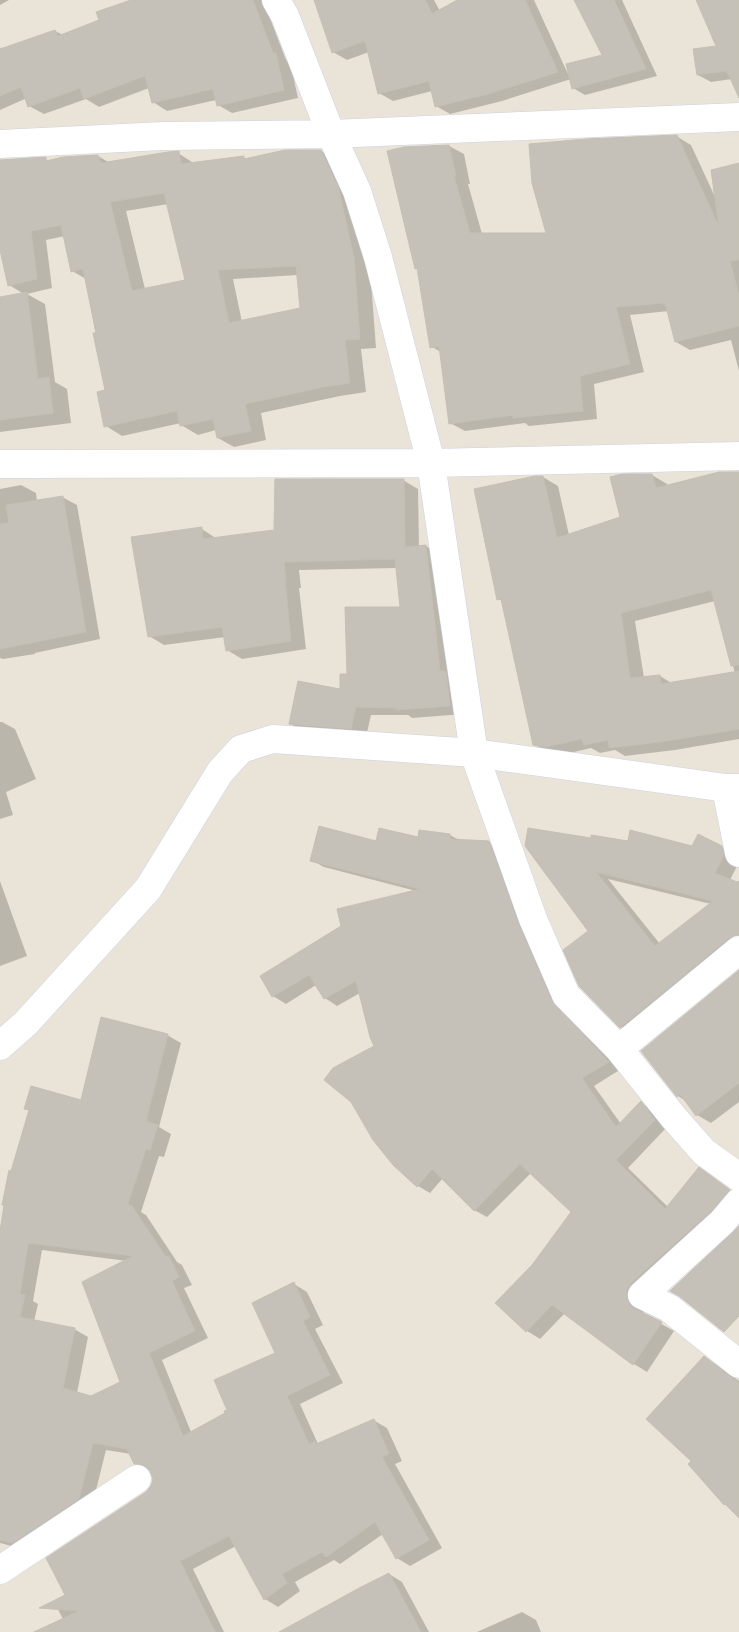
<svg xmlns="http://www.w3.org/2000/svg" width="739" height="1632" viewBox="0 0 739 1632" font-family="'Sofia Sans Condensed',sans-serif">
<style>
.shadow{fill:#0003;fill-rule:evenodd}
.building{fill:#c5c1b8;stroke:#c5c0b2;fill-rule:evenodd}
.lines{fill:none;stroke-linecap:round;stroke-linejoin:round}
.minor-casing{stroke:#ced0e1;stroke-width:29}
.minor{stroke:#fff;stroke-width:28}
</style>
<rect width="100%" height="100%" fill="#eae4d8"/>
<!-- shadow -->
<path class="shadow" d="M0,0H9L0,5Z
M135,0H263L286,60L290,62L298,98L232,113L218,105L216,100L167,111L153,102L149,88L99,107L86,99L44,114L29,106L27,98L0,110V47L1,50L55,31L63,35L101,21Z
M315,0H434L440,11L459,0H534L568,74L604,55L575,0H622L657,76L585,95L573,88L571,79L502,101L450,114L436,106L432,91L393,101L379,93L369,52L347,60L333,52Z
M697,0H739V78L711,82L698,75L718,47Z
M676,136L691,145L716,199L739,164V371L731,340L690,350L676,342L669,311L630,315L644,372L594,384L597,419L529,426L525,423L465,431L450,423L441,352L432,347L418,269L416,268L449,146L464,154L470,184H468L482,234H548Z
M321,151L337,161L370,268L376,348L361,349L366,392L340,396L261,413L266,440L234,447L218,438L216,430L198,435L181,425V423L122,436L106,426V391L86,279L72,271L65,236L46,240L52,288L27,294L45,304L55,382L67,389L71,423L0,432V298L24,294L9,285L0,243V161L45,159L50,161L98,156L110,163L178,153L195,164L243,157L248,160ZM168,204L187,281L145,289L126,211ZM298,275L301,309L242,322L233,279Z
M739,473V739L675,750L625,756L615,750L600,753L591,748L561,755L550,753L535,745L503,601L498,599L543,477L558,486L569,535L622,518L652,475L667,484L668,487ZM715,601L735,673L673,684L660,676L644,678L635,621Z
M403,480L418,489L419,547L426,546L441,555L464,714L412,718L408,715H371L366,737L305,732L290,724L341,691L348,675L402,608L397,568L299,570L301,588H299L306,649L242,659L227,650L225,637L164,645L149,636L202,529L217,539L276,531Z
M21,485L36,493L37,501L62,497L77,505L100,639L35,653V654L3,659L0,658V489Z
M0,722H2L15,729L36,779L6,792L13,815L0,819Z
M450,835L459,840L488,842L501,849L621,1069L594,1086L621,1124L641,1103L654,1110L667,1127L628,1168L668,1207L699,1169L739,1196L639,1305L645,1315L674,1331L647,1372L634,1364L565,1313L540,1339L527,1331L497,1303L533,1266L573,1212L531,1173L487,1217L474,1210L443,1178L430,1193L418,1186L352,1101L376,1046L360,993L337,1006L325,998L316,985L286,1004L273,996L261,977L416,891L324,867L311,860L377,843Z
M592,839L693,847H721L736,855L738,864L730,880L739,884V950L635,1035L621,1027L590,931ZM608,879L711,904L660,944Z
M0,881L27,956L0,966Z
M739,972V1102L711,1123L697,1115L686,1101L678,1096L643,1051Z
M167,1035L181,1043L159,1127L171,1134L164,1157L159,1156L141,1212L146,1215L177,1262L182,1265L192,1285L184,1288L208,1338L162,1360L191,1432L227,1414L277,1353L294,1284L307,1292L323,1325L315,1329L343,1383L300,1404L318,1444L373,1420L387,1428L402,1461L395,1464L442,1548L410,1566L397,1558L383,1534L340,1564L334,1560L295,1582L300,1591L278,1607L265,1599L236,1546L193,1569L224,1632H33L63,1619L54,1602L67,1595L152,1486L154,1477L152,1471L135,1463L131,1454L106,1450L92,1506L27,1550L0,1543V1237L82,1101ZM42,1250L127,1261L122,1382L91,1397L77,1393L88,1337L74,1329L34,1321L38,1304L33,1301Z
M704,1357L718,1366L739,1381V1517L693,1461Z
M389,1574L402,1582L429,1632H281Z
M522,1612L536,1620L541,1632H477Z"/>
<!-- building -->
<path class="building" d="M131,0H253L273,53H276L284,90L217,106L213,89L152,103L145,76L84,99L80,88L28,107L21,87L0,96V49L55,30L58,36L99,20L96,12Z
M314,0H425L432,14L457,0H525L558,72L488,94L435,107L429,81L378,94L365,41L332,53Z
M574,0H614L646,69L572,89L566,64L602,55Z
M696,0H739V98L727,71L697,75L693,49L716,46Z
M677,135L719,227L711,170L739,163V260L730,261L739,296V326L675,342L665,303L616,307L630,364L580,376L583,411L513,418V415L449,424L439,346L430,348L417,268L415,269L387,151L404,147L449,145L456,176H454L470,233H546L532,183L529,144L587,139Z
M285,150H321L338,186L354,258L360,339L345,340L350,383L323,387L245,404L251,431L217,438L213,419L180,426L177,411L104,427L97,392L105,390L93,333H96L83,269L71,272L61,225L31,231L37,279L8,286L0,250V160L46,157V161L63,157L98,155L101,163L168,152L179,151L181,164L244,156V159ZM164,193L185,280L132,291L110,202ZM296,266L300,308L229,323L218,270Z
M27,292L38,379L49,377L53,413L0,420V297Z
M719,472H739V665L731,666L711,590L621,613L630,678L660,675L661,684L739,671V729L660,742L609,748L608,740L584,745L582,739L545,747L533,745L501,599L497,600L474,489L535,476H543L557,538L620,517L610,477L622,474H652L656,488Z
M275,479H404L405,547L426,545L440,671H446L450,706L396,710V708L356,707L351,729L289,724L298,681L340,689V674H347L345,607H400L395,559L284,562L286,580H285L291,641L226,651L222,627L148,637L131,537L202,527L203,539L274,530Z
M63,496L86,632L0,649V524L9,523L6,505Z
M319,826L376,841L379,828L418,837L419,830L450,834V839L489,841L519,925L552,1001L609,1062L582,1078L616,1127L641,1101L655,1120L616,1160L665,1209L699,1167L730,1190L711,1211L631,1283L627,1289V1297L630,1305L635,1309L662,1322L633,1365L552,1305L526,1332L495,1303L532,1265L571,1212L520,1164L474,1211L432,1169L417,1187L393,1165L373,1140L351,1102L324,1080L333,1068L374,1046L370,1037L356,981L324,999L309,975L272,997L260,976L341,926L337,909L420,889L310,861Z
M528,828L591,838V835L628,841L630,830L692,846L698,834L722,846L724,855L715,873L737,882L739,881V935L729,938L620,1028L579,986L563,950L588,931L525,846ZM596,872L713,901L655,946Z
M739,970V1083L696,1116L680,1094L677,1097L641,1051Z
M101,1017L168,1034L146,1121L158,1125L150,1150L146,1149L128,1204L132,1206L166,1257L169,1256L179,1277L172,1281L195,1331L149,1353L183,1436L225,1413L224,1411L227,1410L214,1380L275,1353L252,1303L294,1282L310,1317L303,1321L330,1375L287,1396L309,1444L315,1441L316,1444L374,1419L389,1454L382,1457L429,1540L396,1559L375,1522L326,1557L322,1552L282,1574L287,1583L264,1600L229,1536L180,1561L215,1632H34L79,1611L39,1608L65,1595L46,1558L146,1492L151,1486L153,1479L150,1471L143,1465L134,1464L127,1449L93,1443L79,1499L13,1543L0,1540V1231L4,1205H2L9,1170L11,1171L29,1110L24,1109L31,1086L81,1100ZM28,1243L133,1256L82,1282L120,1382L91,1396L63,1388L75,1328L20,1317L25,1295L20,1294Z
M739,1226V1316L724,1332L679,1296L670,1291Z
M704,1356L739,1383V1518L725,1504L724,1505L688,1464L691,1461L646,1419Z
M389,1573L421,1632H279L361,1587Z"/>
<g class="lines">
<!-- minor casing -->
<g class="minor-casing">
<path id="minor" d="M276,0L285,16L331,134L357,191L378,257L431,463L474,753L533,919L566,995L619,1049L674,1118L704,1152L739,1177
M0,144L163,136L331,134L739,117
M0,464L431,463L739,456
M726,788L739,853
M0,1046L26,1023L148,889L220,772L241,749L273,739L474,753L726,788H739
M619,1049L739,950
M739,1202L722,1222L642,1295L669,1308L739,1364
M0,1570L137,1479"/>
</g>
<!-- minor -->
<use href="#minor" class="minor"/>
</g>
</svg>
